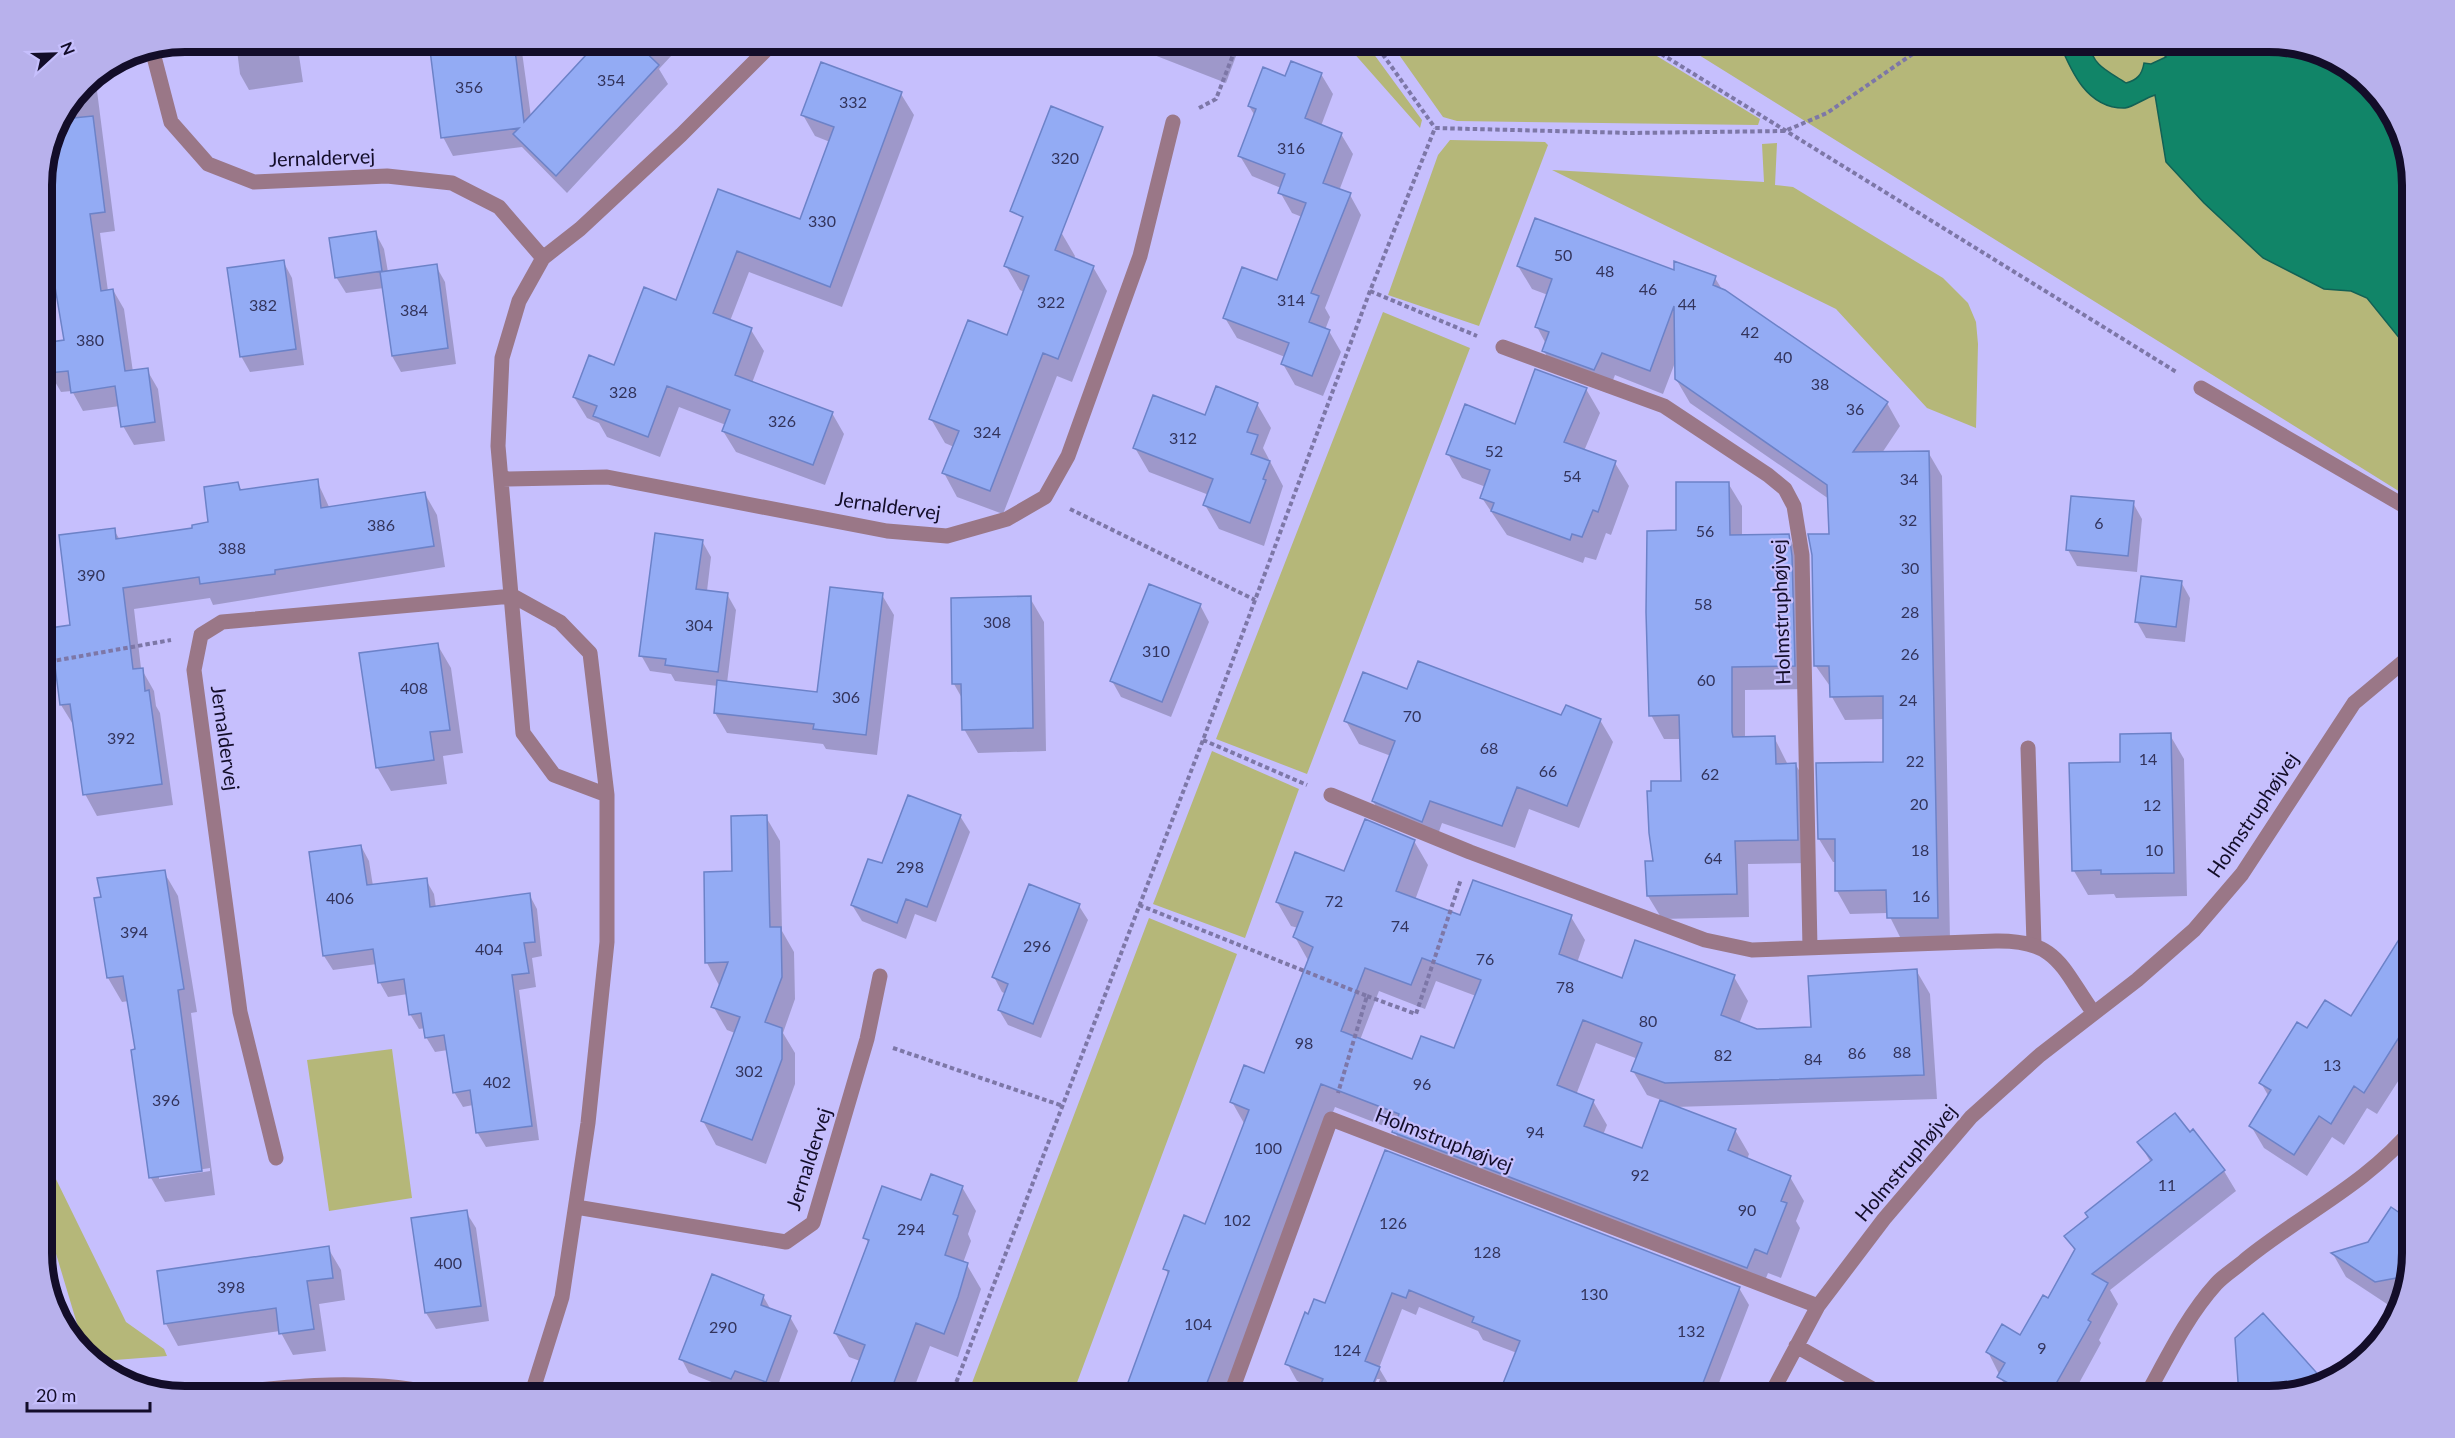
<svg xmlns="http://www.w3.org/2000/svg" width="2455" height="1438" viewBox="0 0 2455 1438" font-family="Lato,sans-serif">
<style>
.green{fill:#b5b779}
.water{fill:#118568;stroke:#126155;stroke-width:1.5}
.shadow{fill:#0003;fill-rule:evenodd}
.building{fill:#93abf4;stroke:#6c82c8;stroke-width:1.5;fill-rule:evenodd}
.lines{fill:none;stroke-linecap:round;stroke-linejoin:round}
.path{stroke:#7d77a7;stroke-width:4;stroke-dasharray:4.5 3;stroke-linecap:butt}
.lane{stroke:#9a7787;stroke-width:15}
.street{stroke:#9a7787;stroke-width:15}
.labels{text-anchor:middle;stroke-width:4.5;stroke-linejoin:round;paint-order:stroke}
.number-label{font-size:16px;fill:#33345c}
.street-label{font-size:20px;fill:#130d29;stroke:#c6bffd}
.rim{fill:none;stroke:#130d29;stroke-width:8}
</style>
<rect width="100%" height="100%" fill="#c6bffd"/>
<!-- green -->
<path class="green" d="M1344,42H1365L1422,120L1420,128Z
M1390,42H1634L1760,119L1758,125L1457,121L1443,117Z
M1678,42H2269L2341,61L2394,114L2413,177V500Z
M1450,140L1545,142L1548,145L1479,326L1388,295L1438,155Z
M1777,143L1775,185L1793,187L1943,278L1968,303L1976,322L1978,344L1976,428L1927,408L1836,309L1552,170L1764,182L1762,144Z
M1383,312L1470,348L1307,774L1216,739Z
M1212,751L1299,789L1245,938L1153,904Z
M1149,918L1237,954L1072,1396H967Z
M392,1049L412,1198L329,1211L307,1060Z
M42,1111L51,1169L126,1322L164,1349L167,1356L102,1361L92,1354L78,1327L42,1207Z"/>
<!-- water -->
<path class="water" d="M2059,42H2096L2090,45C2092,66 2110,72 2126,83C2137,80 2142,75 2144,63L2151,64L2166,57L2155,45L2149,49L2134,42L2183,44L2269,42L2341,61L2394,114L2413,177V355L2367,298L2351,291L2324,289L2263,258L2204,203L2166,162L2155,95C2145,98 2133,107 2125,108C2087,109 2071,71 2059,42Z"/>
<!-- shadow -->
<path class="shadow" d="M236,42H297L303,82L249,90L240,74Z
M437,42H516L522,52L531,117L588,55L579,42H684L659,69L668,84L567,193L522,147L453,156L443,137Z
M1133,42H1228L1236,56L1226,83L1136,48Z
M104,71L106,81L96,83L115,231L100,233L108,291L113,290L124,309L133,372L147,370L158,389L165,441L134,445L123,426L120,406L83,411L72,391L61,392L50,373L46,344L66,342L42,176L52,134L65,133L64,115L84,84Z
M1321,74L1333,94L1321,126L1341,134L1353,154L1339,191L1350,195L1361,215L1325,308L1330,317L1325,330L1329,331L1341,352L1323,396L1295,385L1283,364L1285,357L1237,338L1225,318L1278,282L1302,217L1292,213L1280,192L1281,188L1252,176L1240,156L1255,116L1249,106L1286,78Z
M901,94L914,115L842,307L749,272L730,321L751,330L764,351L752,383L832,413L844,434L825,485L736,452L723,431L726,425L679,407L660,457L607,437L599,423L587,418L574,397L615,367L677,302L719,191L801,221L830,142L815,136L803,115Z
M375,232L384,249L388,272L436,266L445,282L456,364L401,372L392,356L384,288L346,293L336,277Z
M1061,232L1075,256L1074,259L1093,267L1107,291L1072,382L1057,376L1003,514L957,497L944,473L954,447L945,443L931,419L1008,336L1024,292L1020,290L1006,266Z
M283,261L292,278L304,365L250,372L241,356Z
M1518,266L1676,273L1715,278L1723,291L1887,403L1900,426L1882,453L1928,452L1942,476L1950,941H1902L1888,913L1850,914L1837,891L1836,862H1833L1819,839L1884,763V719L1845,720L1832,697V689L1815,665L1830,535L1829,499L1690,403L1676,379V360L1663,394L1615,375L1608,393L1557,374L1544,351L1546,344L1537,327L1548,295L1532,289Z
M1586,389L1600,413L1584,451L1615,463L1629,486L1611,535L1606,533L1596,560L1585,557L1583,563L1507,535L1482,498L1486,487L1462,478L1448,454L1516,426Z
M1257,404L1271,428L1263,448L1283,486L1264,546L1219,529L1205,505L1209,495L1149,472L1135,448L1206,417Z
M317,481L330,509L425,494L437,515L445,567L213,605L210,598L134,609L141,668L154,691L156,706L160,713L173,805L97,816L85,794L74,726L61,705L72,627L114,530L120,540L194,529L210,524L238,483L242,492Z
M1728,483L1742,506V536H1788L1801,559L1807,689L1745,690V738L1774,737L1788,765H1796L1809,788L1811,863L1748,864L1749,917L1662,919L1648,896L1647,862H1655L1683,782L1682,739H1664L1651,715L1678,532Z
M2133,503L2142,519L2137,572L2077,566L2068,550Z
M702,541L711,557L707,591L727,594L736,610L727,683L819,693L882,595L894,615L877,755L826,749L823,744L727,733L715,713L718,686L675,681L671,674L650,671L641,655Z
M2181,582L2190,598L2185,642L2146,638L2137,622Z
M1030,598L1044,622L1046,751L978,753L964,729L963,700L954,684L952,600Z
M1200,605L1209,622L1171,717L1121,697L1112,681Z
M437,644L451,668L463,753L443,756L447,784L391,791L377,767Z
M1562,717L1600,720L1613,742L1579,828L1529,809L1515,848L1442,823L1435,843L1386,824L1373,801L1391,756L1359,744L1346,721Z
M2170,735L2184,759L2187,896L2116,898L2114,894L2088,895L2074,871L2122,764Z
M960,816L970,832L936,922L915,914L906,939L862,921L852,905L883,865Z
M766,817L780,841L782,931L794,952L795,999L783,1033L795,1053V1084L766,1164L716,1145L703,1121L735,1033L727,1030L713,1006L720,987L707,963L734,873Z
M1414,841L1428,865L1415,900L1461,917H1571L1585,940L1577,963L1623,980L1734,977L1748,1001L1739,1024L1756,1031L1812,1029L1916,970L1930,994L1937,1099L1675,1107L1735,1130L1749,1154L1747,1160L1790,1177L1804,1201L1796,1221L1800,1228L1781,1278L1768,1273L1761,1291L1407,1156L1394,1130L1335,1107L1224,1396H1124L1169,1276L1165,1268L1206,1226L1245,1125L1232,1102L1265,1075L1309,962L1295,937L1298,928L1291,926L1277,902ZM1436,981L1476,996L1455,1050L1412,1061L1360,1040L1379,991L1425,1009ZM1596,1043L1638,1059L1633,1071L1647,1095L1661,1100L1643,1150L1603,1135L1607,1125L1593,1101L1576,1095Z
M361,846L369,861L373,886L426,880L434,894L436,908L529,894L537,909L542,956L532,958L536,987L519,990L539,1140L486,1147L477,1132L473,1105L463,1107L454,1092L448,1050L435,1052L426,1037L425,1028L419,1029L410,1014L408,994L388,997L380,983L377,964L333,970L324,956Z
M164,872L178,896L197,1012L191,1013L215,1195L165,1202L151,1178L133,1051H137L129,1001L122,1002L108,978L96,899ZM210,1168V1171L159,1179V1176Z
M1079,906L1088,920L1041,1038L1008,1025L999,1010L1006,994L1002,992L994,977Z
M2413,920V1058L2377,1114L2367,1108L2344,1145L2332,1137L2307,1176L2264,1148L2251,1126L2269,1097L2261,1083L2307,1030L2351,1018Z
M2139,1142L2224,1171L2236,1191L2110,1290L2118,1304L2099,1340L2101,1343L2072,1396H2010L1988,1352L2021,1337L2049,1300L2075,1251L2066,1236L2151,1163Z
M1386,1152L1739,1288L1749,1305L1714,1396H1499L1517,1353L1483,1340L1478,1331L1419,1307L1416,1315L1402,1309L1379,1368L1389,1385L1386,1392L1388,1396H1374L1380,1379H1377L1370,1396H1318L1320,1390L1297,1381L1287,1363L1309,1316L1326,1305Z
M962,1187L976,1211L968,1234L971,1241L963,1263L967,1265L981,1289L958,1357L930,1346L911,1396H850L860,1361L849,1357L835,1333L869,1244L865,1237L922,1202Z
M466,1212L476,1228L489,1321L436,1329L426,1313Z
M328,1248L341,1270L345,1300L319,1304L326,1351L293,1355L280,1331L178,1346L166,1324Z
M2413,1253L2399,1304L2390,1306L2346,1277L2333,1254Z
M763,1296L771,1310L790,1317L798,1331L774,1396L743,1384L739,1393L689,1373L681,1358Z"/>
<!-- building -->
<path class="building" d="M429,42H514L524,122L598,42H635L659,65L556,176L513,134L519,128L441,138Z
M1291,61L1322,73L1305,118L1342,133L1323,183L1351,193L1311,293L1319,296L1309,322L1330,330L1312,376L1281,364L1289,343L1223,318L1242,267L1277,280L1306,203L1278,193L1285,174L1238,156L1256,109L1248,106L1263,67L1285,76Z
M821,62L902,92L830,287L737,251L713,313L752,328L735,375L833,412L813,465L722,431L730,410L667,386L648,437L593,416L597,406L573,397L589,355L614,365L644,287L676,300L718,189L800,219L834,127L801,115Z
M1051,106L1103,127L1055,250L1094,266L1058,359L1043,353L990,491L942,473L959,431L929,419L968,320L1007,335L1029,276L1004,266L1023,217L1010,211Z
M93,116L105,212L90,214L101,291L113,289L125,371L148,368L155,422L121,427L115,386L71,393L68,371L48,373L44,343L64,340L52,269L42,177L53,133L64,131L63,119Z
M1535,218L1674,270V261L1716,276L1713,285L1725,290L1888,402L1853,452L1929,451L1938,918H1887L1886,890L1835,891V839H1818L1816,763L1883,762V696L1830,697L1829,666H1814L1812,555L1808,534H1829L1827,485L1675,379L1674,306L1650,371L1602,353L1594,370L1542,351L1549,332L1535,327L1552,279L1517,266Z
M376,231L382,271L335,278L329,238Z
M284,260L296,349L240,357L227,268Z
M437,264L448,348L392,356L380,272Z
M1535,369L1587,388L1564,442L1616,461L1598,512L1593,510L1582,537L1572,534L1570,540L1491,511L1494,503L1480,498L1490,470L1446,454L1465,404L1515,424Z
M1216,386L1258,403L1247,432L1258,435L1251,454L1270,461L1263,479L1266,480L1250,523L1203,505L1213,479L1133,448L1153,395L1205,415Z
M318,479L321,508L425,492L434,546L275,570V574L200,584L199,577L123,588L133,669L143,668L145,691L149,690L162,784L83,795L70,704L60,705L50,628L70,625L59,535L115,528L116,539L192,528V525L208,522L204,487L238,482L240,490Z
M1676,482H1729L1730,535L1789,534L1792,556L1795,666L1732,667V732L1733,737L1775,736L1776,764L1796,763L1798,840L1735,841L1737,894L1647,896L1645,861H1653L1649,833L1647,791H1651V781H1681L1679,715L1649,716L1646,612L1647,531L1676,530Z
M2071,496L2134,501L2128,556L2066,550Z
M655,533L703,540L696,589L728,593L718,672L665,665L666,659L639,656Z
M2141,576L2182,581L2176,627L2135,622Z
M1149,584L1201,604L1162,702L1110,681Z
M830,587L883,593L866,735L813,729L814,724L714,713L717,680L817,692Z
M1031,596L1033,728L962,730L961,684H952L951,598Z
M438,643L450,730L430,732L434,760L376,768L359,653Z
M1418,661L1561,715L1566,705L1601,719L1567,806L1517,787L1502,826L1430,801L1422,822L1372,801L1395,741L1344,721L1363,672L1407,689Z
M2171,733L2174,873L2101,874V870L2072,871L2069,763L2120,762V734Z
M908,795L961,815L927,907L906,899L897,923L851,905L868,859L882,863Z
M767,815L770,927H781L782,977L765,1022L782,1028V1059L752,1140L701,1121L740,1017L711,1007L728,962L705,963L704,872L732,871L731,816Z
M1365,819L1415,840L1396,891L1460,915L1473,880L1572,915L1559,954L1622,978L1635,940L1735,975L1721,1015L1757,1029L1811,1027L1808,976L1917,969L1924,1075L1665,1083L1631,1071L1642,1043L1583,1020L1557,1085L1594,1100L1584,1126L1642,1148L1660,1100L1736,1129L1728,1150L1791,1176L1781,1201L1787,1203L1767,1254L1755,1249L1747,1268L1392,1132L1399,1114L1321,1084L1202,1396H1123L1169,1271L1163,1269L1184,1215L1205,1224L1249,1110L1230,1102L1244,1065L1264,1073L1313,947L1293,937L1303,912L1276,902L1295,852L1344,871ZM1422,958L1481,980L1454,1048L1421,1036L1412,1059L1341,1031L1365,968L1411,985Z
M361,845L367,885L427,878L430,907L530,893L535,942L524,943L529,973L512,975L532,1126L476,1133L470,1090L453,1093L444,1035L425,1038L421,1013L409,1015L404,979L378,983L373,949L323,956L309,852Z
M165,870L184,989L178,990L202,1171L149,1178L131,1050L135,1049L123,976L107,978L94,898L101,897L97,878Z
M1029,884L1080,904L1033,1024L998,1010L1008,984L992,977Z
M2413,917V1015L2364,1093L2354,1086L2331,1124L2319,1116L2294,1155L2249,1126L2271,1090L2259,1083L2297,1022L2307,1028L2325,1000L2351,1016Z
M2175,1113L2190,1132L2193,1129L2225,1170L2092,1274L2108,1283L2088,1320L2091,1322L2049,1396H2032L1997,1377L2005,1363L1986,1352L2002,1324L2020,1335L2043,1295L2048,1298L2075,1249L2064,1236L2088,1217L2085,1213L2152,1160L2137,1142Z
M1385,1150L1740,1287L1698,1396H1498L1520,1341L1472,1322L1474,1317L1409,1290L1406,1298L1392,1293L1365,1361L1380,1367L1368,1396H1316L1323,1379L1285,1364L1305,1312L1308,1314L1314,1299L1325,1303Z
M931,1174L963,1186L953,1214L958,1216L945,1255L968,1263L958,1297L944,1334L916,1323L889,1396H846L865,1345L834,1333L869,1240L863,1238L882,1186L921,1200Z
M2391,1207L2413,1222V1253L2407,1276L2375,1282L2331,1253L2368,1242Z
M467,1210L481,1306L425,1313L411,1218Z
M329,1246L333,1278L307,1281L314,1329L279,1334L276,1308L164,1324L157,1271Z
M712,1274L764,1295L761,1305L791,1316L766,1382L735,1371L731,1379L679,1359Z
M2263,1313L2324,1381L2270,1396H2239L2235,1338Z"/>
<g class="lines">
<!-- path -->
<path class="path" d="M1374,42L1435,128
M1642,42L2178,373
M1199,108L1216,99L1238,42
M1370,291L1477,336
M1070,509L1255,600
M42,663L171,640
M1203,740L1307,785
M1139,905L1367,996L1338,1093
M1367,996L1416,1014L1461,879
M893,1048L1063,1106
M951,1396L1203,740L1370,291L1435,128L1631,133L1785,131L1827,113L1930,42"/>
<!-- lane -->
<path class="lane" d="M2201,388L2413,511
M2028,748L2034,944"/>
<!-- street -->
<path class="street" d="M152,49L171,122L208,164L254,182L387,176L452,183L499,207L543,258
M1503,347L1664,406L1768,475L1785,489L1794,506L1802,555L1810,948
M503,479L607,477L887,531L947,536L1007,519L1045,497L1068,456L1140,256L1173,122
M607,795L554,775L523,733L498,446L502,358L519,301L543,258L580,229L681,135L774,42
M1331,795L1470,852L1705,940L1752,950L1996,941C2058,940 2061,967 2093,1012
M276,1158L240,1012L194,670L201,635L222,622L513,596L560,622L590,653L607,795V942L588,1123L562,1297L531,1396
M576,1207L786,1242L813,1223L867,1039L880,976
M1796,1346L1885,1396
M199,1396C281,1387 365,1376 446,1396
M1230,1396L1331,1119L1818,1306
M1770,1396L1818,1306L1884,1219L1971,1117L2040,1055L2137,980L2194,930L2242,874L2354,703L2403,662L2413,658
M2146,1396C2167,1358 2187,1316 2216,1284C2224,1275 2236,1268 2245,1260C2300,1215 2367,1184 2413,1128"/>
</g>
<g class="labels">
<!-- number labels -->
<g class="number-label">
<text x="611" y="86">354</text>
<text x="469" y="93">356</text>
<text x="853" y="108">332</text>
<text x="1291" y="154">316</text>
<text x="1065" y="164">320</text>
<text x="822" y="227">330</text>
<text x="1563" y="261">50</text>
<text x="1605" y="277">48</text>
<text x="1648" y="295">46</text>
<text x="1291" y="306">314</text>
<text x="1051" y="308">322</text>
<text x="1687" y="310">44</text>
<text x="263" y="311">382</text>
<text x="414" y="316">384</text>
<text x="1750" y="338">42</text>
<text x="90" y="346">380</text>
<text x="1783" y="363">40</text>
<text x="1820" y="390">38</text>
<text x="623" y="398">328</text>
<text x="1855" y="415">36</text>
<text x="782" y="427">326</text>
<text x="987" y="438">324</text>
<text x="1183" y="444">312</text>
<text x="1494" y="457">52</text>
<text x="1572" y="482">54</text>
<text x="1909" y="485">34</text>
<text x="1908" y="526">32</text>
<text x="2099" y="529">6</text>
<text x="381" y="531">386</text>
<text x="1705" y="537">56</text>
<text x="232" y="554">388</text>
<text x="1910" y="574">30</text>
<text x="91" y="581">390</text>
<text x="1703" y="610">58</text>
<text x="1910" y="618">28</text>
<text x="997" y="628">308</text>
<text x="699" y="631">304</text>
<text x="1156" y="657">310</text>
<text x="1910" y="660">26</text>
<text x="1706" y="686">60</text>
<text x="414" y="694">408</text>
<text x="846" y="703">306</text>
<text x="1908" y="706">24</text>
<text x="1412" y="722">70</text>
<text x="121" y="744">392</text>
<text x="1489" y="754">68</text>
<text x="2148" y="765">14</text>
<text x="1915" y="767">22</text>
<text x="1548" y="777">66</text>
<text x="1710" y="780">62</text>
<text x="1919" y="810">20</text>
<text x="2152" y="811">12</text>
<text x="1920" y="856">18</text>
<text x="2154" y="856">10</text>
<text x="1713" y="864">64</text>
<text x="910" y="873">298</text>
<text x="1921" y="902">16</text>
<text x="340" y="904">406</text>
<text x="1334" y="907">72</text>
<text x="1400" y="932">74</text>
<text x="134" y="938">394</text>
<text x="1037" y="952">296</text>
<text x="489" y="955">404</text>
<text x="1485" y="965">76</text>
<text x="1565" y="993">78</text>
<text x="1648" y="1027">80</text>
<text x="1304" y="1049">98</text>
<text x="1902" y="1058">88</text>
<text x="1857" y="1059">86</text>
<text x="1723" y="1061">82</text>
<text x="1813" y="1065">84</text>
<text x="2332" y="1071">13</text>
<text x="749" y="1077">302</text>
<text x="497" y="1088">402</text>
<text x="1422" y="1090">96</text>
<text x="166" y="1106">396</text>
<text x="1535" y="1138">94</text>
<text x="1268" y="1154">100</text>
<text x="1640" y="1181">92</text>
<text x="2167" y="1191">11</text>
<text x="1747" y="1216">90</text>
<text x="1237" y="1226">102</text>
<text x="1393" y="1229">126</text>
<text x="911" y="1235">294</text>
<text x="1487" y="1258">128</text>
<text x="448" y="1269">400</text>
<text x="231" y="1293">398</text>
<text x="1594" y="1300">130</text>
<text x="1198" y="1330">104</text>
<text x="723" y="1333">290</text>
<text x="1691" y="1337">132</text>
<text x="2042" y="1354">9</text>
<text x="1347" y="1356">124</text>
</g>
<!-- street labels -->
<g class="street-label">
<text transform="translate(322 158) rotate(-2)" y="7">Jernaldervej</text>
<text transform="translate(888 506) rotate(8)" y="7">Jernaldervej</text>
<text transform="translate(1781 612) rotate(-92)" y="7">Holmstruphøjvej</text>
<text transform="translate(225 738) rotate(82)" y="7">Jernaldervej</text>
<text transform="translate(2253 815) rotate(-56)" y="7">Holmstruphøjvej</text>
<text transform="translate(1444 1140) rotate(21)" y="7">Holmstruphøjvej</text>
<text transform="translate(809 1159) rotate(-72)" y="7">Jernaldervej</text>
<text transform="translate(1906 1163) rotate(-50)" y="7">Holmstruphøjvej</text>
</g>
</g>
<!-- crop -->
<path d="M0 0H2455V1438H0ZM185 52H2269A133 133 0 0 1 2402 185V1253A133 133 0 0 1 2269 1386H185A133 133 0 0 1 52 1253V185A133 133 0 0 1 185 52Z" fill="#b8b1ec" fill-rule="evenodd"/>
<path class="rim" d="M185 52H2269A133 133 0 0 1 2402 185V1253A133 133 0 0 1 2269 1386H185A133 133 0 0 1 52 1253V185A133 133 0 0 1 185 52Z"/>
<!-- north arrow -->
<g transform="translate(54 54) rotate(68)" stroke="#c6bffd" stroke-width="4.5" paint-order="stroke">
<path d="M0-4.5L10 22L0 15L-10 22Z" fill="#130d29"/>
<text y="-9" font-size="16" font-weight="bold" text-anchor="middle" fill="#130d29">N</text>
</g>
<!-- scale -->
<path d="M27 1402v9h123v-9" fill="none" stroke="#130d29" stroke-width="3"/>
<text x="36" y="1402" font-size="18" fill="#130d29" stroke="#c6bffd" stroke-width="4.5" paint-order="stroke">20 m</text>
</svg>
